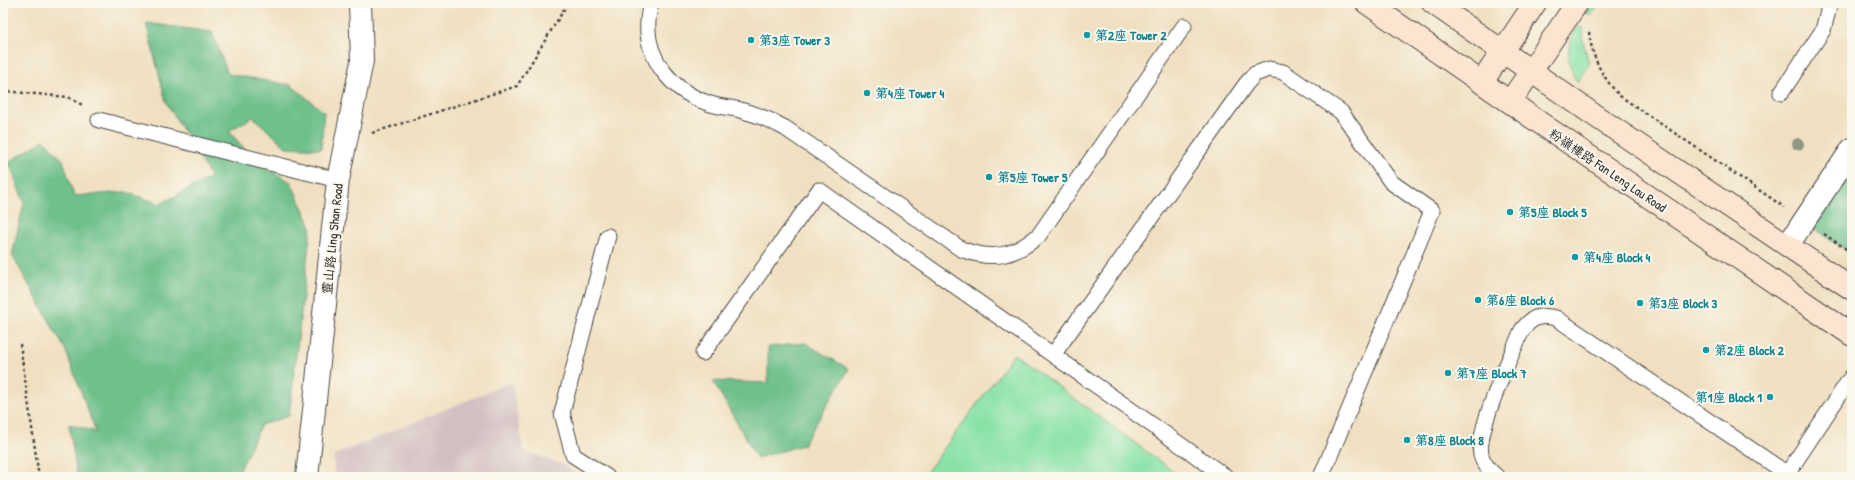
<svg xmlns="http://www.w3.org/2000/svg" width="1855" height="480" viewBox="0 0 1855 480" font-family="'Patrick Hand','LXGW WenKai TC',sans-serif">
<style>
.industrial{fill:#d2bfc1}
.green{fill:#88e2a7;stroke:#5a8669}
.forest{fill:#6ec08c;stroke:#4c765c}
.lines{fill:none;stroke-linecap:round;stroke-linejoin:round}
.lane-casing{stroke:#494642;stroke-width:17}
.street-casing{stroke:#494642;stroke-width:24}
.secondary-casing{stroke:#494642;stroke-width:24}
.path{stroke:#494642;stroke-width:2.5;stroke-dasharray:3 3;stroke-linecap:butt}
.lane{stroke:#fff;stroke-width:15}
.street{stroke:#fff;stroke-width:22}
.secondary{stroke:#fce5d0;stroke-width:22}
.tree{fill:#909680}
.culture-dot{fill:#0f9aa8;stroke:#fbf7ec;stroke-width:1.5}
.labels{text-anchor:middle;stroke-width:4;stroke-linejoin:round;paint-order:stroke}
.culture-label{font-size:13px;font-weight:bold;fill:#0d838f;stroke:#fbf7ec;text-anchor:start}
.street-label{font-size:13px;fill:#2b2b2b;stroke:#fbf7ec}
</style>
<rect width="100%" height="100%" fill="#fbf7ec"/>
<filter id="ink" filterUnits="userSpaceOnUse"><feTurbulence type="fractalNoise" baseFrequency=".025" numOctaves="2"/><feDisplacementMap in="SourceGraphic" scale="8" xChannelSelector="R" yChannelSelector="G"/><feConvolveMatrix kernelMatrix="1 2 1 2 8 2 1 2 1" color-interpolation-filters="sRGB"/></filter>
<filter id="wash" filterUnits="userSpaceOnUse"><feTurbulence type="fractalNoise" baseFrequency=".012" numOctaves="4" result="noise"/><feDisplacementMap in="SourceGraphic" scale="16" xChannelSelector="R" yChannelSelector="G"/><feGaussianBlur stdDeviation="0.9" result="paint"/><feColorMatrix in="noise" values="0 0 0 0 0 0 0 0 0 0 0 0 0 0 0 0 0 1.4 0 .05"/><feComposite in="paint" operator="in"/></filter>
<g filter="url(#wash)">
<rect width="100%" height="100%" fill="#f0e0c1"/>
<!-- industrial -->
<path class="industrial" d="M512,382L523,451L563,465L580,477H334V455Z"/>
<!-- green -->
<path class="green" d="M1593,3H1600L1591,16L1586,12Z
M1579,26L1583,29V41L1589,64L1577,82C1566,62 1565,45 1579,26Z
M1014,354L1181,477H923Z"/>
<!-- forest -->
<path class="forest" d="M146,23L212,32L228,74L291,85L324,112L321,149L286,147L253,117L229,131L257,163L291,182L311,227L289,416L261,425L239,472L232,477H77L69,424L96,432L65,349L12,255L24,203L9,162L44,140L63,160L74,196L126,192L160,204L211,177L166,102Z
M1852,162V254L1811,226Z
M805,343L849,369L803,445L757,458L713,381L768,383V347Z"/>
</g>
<g filter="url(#ink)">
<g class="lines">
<!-- lane casing -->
<g class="lane-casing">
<path id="lane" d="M651,3C650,9 648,15 648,21C645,58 672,90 705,102C716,107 729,107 740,110C756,114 771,120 785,128L961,249C992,261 1014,257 1039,235L1184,26
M1781,93L1823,30L1830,3
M99,120L338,180
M703,353L819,190L1226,477
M1053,355L1246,84L1255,74L1269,69L1283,72L1341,112L1391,182L1432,211L1321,477
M1787,474L1852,376
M607,477L573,455L562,413L608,236
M1497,477C1490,471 1483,463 1481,455C1476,430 1511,356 1522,330C1532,317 1540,314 1556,318L1792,477"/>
</g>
<!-- street casing -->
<g class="street-casing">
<path id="street" d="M1788,245L1852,149
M307,477L338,180L362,61L360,3"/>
</g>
<!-- secondary casing -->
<g class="secondary-casing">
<path id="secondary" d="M1367,3L1546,127L1852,335
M1433,3L1594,115L1852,289
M1482,82L1535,3
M1510,102L1577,3"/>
</g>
<!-- path -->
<path class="path" d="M1589,32C1592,58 1602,77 1620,96L1784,207
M3,91L68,97L84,106
M372,133L517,86L568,3
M1824,234L1852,253
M20,344L39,477"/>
<!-- lane -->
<use href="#lane" class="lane"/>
<!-- street -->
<use href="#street" class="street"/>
<!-- secondary -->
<use href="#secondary" class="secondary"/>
</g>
<!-- trees -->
<circle class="tree" cx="1798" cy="144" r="6"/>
</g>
<!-- markers -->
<g class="culture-dot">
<circle cx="1087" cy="35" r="4"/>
<circle cx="751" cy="40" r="4"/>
<circle cx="867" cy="93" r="4"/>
<circle cx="989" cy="177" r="4"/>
<circle cx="1510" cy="212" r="4"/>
<circle cx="1575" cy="257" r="4"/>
<circle cx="1478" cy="300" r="4"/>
<circle cx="1640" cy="303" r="4"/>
<circle cx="1706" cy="350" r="4"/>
<circle cx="1448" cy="373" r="4"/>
<circle cx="1770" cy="397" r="4"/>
<circle cx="1407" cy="440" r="4"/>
</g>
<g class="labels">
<!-- culture labels -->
<g class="culture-label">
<text x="1095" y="40">第2座 Tower 2</text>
<text x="759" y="45">第3座 Tower 3</text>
<text x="875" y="98">第4座 Tower 4</text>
<text x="997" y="182">第5座 Tower 5</text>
<text x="1518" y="217">第5座 Block 5</text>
<text x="1583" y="262">第4座 Block 4</text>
<text x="1486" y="305">第6座 Block 6</text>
<text x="1648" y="308">第3座 Block 3</text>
<text x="1714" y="355">第2座 Block 2</text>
<text x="1456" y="378">第7座 Block 7</text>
<text x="1762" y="402" text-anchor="end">第1座 Block 1</text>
<text x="1415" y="445">第8座 Block 8</text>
</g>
<!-- street labels -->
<g class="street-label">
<text transform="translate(1608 170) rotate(34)" y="5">粉嶺樓路 Fan Leng Lau Road</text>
<text transform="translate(332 239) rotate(-84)" y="5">靈山路 Ling Shan Road</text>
</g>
</g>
<!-- margin -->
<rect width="1855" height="480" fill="none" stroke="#fbf7ec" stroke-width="16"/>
</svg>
